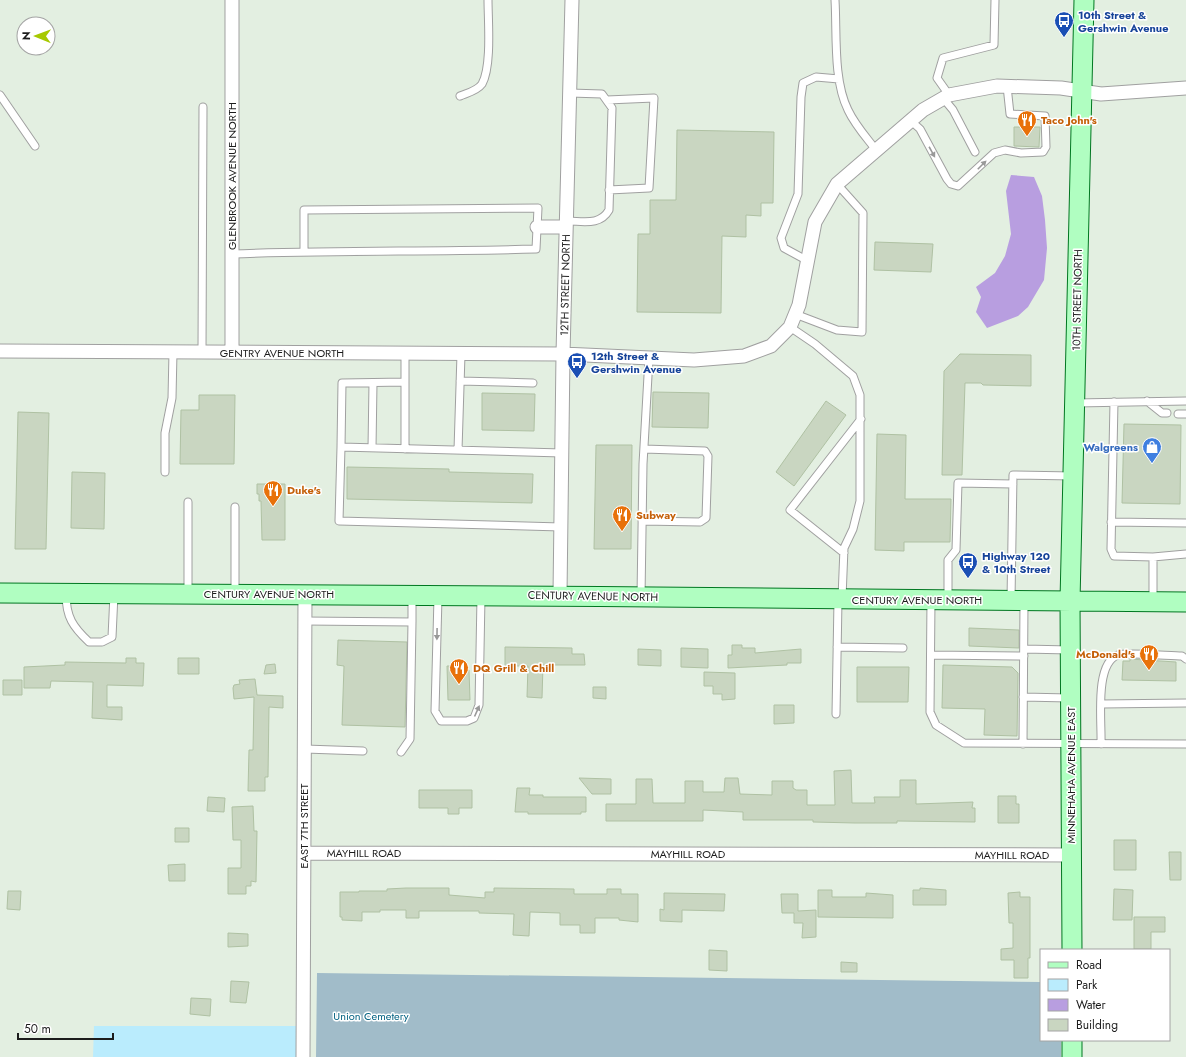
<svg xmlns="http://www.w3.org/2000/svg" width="1186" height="1057" viewBox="0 0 1186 1057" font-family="Jost,sans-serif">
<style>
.cemetery{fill:#a1bcc9}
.park{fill:#baecfd}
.water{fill:#b89ee0}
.building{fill:#c9d6c1;stroke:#afc1a3}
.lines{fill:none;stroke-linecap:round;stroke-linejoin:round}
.service-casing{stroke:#a0a0a0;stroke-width:9}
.minor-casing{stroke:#a0a0a0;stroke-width:15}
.secondary-casing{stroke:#007721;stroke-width:21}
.service{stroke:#fff;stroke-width:7}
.minor{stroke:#fff;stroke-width:13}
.secondary{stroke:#b0fec1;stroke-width:19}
.oneway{fill:#999}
.labels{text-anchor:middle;stroke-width:3;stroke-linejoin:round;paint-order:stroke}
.transit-label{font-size:11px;font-weight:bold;fill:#164399;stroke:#fff;text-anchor:start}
.food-label{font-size:11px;font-weight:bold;fill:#c56008;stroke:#fff;text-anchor:start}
.street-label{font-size:11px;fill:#1c1c1c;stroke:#fff}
.shop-label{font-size:11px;font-weight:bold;fill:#366cbe;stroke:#fff;text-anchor:end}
.park-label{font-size:11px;fill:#036282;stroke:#fff}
</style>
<rect width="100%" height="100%" fill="#e3efe1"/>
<!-- cemetery -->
<path class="cemetery" d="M317,973L1041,982V1040H1061V1057H316Z"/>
<!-- park -->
<path class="park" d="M94,1026H296V1057H93Z"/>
<!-- water -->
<path class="water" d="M1011,175L1034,177L1042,196L1045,220L1047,248L1044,280L1028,307L1018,316L987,328L976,312L981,297L976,287L995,273L1005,256L1011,234L1006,191Z"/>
<!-- building -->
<path class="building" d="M1014,127H1040L1039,147L1014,146Z
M677,130L774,132L773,203H761V216L746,215V237L722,236L721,313L637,312L638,234H650V200H676Z
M875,242L933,244L931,272L874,270Z
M960,354L1031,355V386L983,385L981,383H965L962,475H942L944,371Z
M653,392L709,393L708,428L652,427Z
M482,393L535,394L534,431L482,430Z
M199,395H235L234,464H180L181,410H199Z
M826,401L846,415L794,486L776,472Z
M18,412L49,413L46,549H15Z
M1124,424L1181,425L1180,504L1122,503Z
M877,434L906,435L905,499H951L950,542H904V551L875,550Z
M596,445H632L631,549H594Z
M347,467L449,469V472L533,474L532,503L347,499Z
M72,472L105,473L104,529L71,528Z
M257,484H285V540H262L261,501H259V494H257Z
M969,628L1019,630V648L969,646Z
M338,640L407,642L405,727L342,725L344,666L337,665Z
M732,645H742V648H755V653L801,649V663H787V665L728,668V655H732Z
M505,647L572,648V654H584L585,665H543L542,698L527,697L528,666H505Z
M681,648L708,649V668L681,667Z
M638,649L661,650V666L638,665Z
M126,658H136V663H144L143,686L107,685V707H122V720L92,718L93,682L51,681L50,688H24V667L65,665V662L126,663Z
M178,658H199V674H178Z
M1130,659L1176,662V681L1122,680L1123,661H1130Z
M275,664L276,673L264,674L266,665Z
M943,665L1012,667L1018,673L1017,736L984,735L985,709L942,708Z
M447,666H463V670H469L470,700H448Z
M857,667H909L908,702H857Z
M704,672L735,673V699L722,700V694H713V686H704Z
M255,679L257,695L283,696V708L269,707L268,777H265V791H248L249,750H253L254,697L234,699L233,688L234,685L240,684L239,680Z
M3,680H22V695H3Z
M593,687H606V699L593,698Z
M774,705H794V723L774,724Z
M851,770L852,803H875L874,797H900V780H916V804L973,802L972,808H975V822L897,821V823H855L813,822V820H743V812L703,810V821H606V804H636V779H652L653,803H685V781H703V792H724L725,778H738L740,794L772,795V781H793V788L796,790H807V805H835L834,771Z
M579,778L611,779V794H592Z
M517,788H530L529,795H543V797H586V812H581V814H528V812H515Z
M419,790H472V808H459V814H448V808H419Z
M998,796H1016V804H1019V823H998Z
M208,797L225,798L224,812L207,811Z
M253,806L254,831H257L256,882L251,881V886H246V894H228V868H241V840H233L232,807Z
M175,828H189V842H175Z
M1114,840H1136V870H1114Z
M1169,852H1181V880H1170Z
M185,864V881H169L168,865Z
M406,888H449V895L485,898V892H494V888L574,889V894H607V889H621V894H638V922L619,920V918H595V933H580V925H560V913L530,912L529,936L513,935L514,914L479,913V911H419V918H406V910H380V912H362V921L342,920V917H340V892H359V891H387V889Z
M920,888L946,890V905H913V890H920Z
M1114,889L1133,890L1132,920H1113Z
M818,890H832V897H866V893L893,895V918L818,917Z
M8,891H21L20,910L7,909Z
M1020,892V897H1030V958H1028V978H1014V960H1001V949L1013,948V923H1009L1008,893Z
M664,893L725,894L724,911L682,910V922L660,921V909L664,910Z
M781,894H798V911L816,910V937L802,938L803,923H794V913H782Z
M1134,917H1165V932H1151V949H1134Z
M228,933L248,934V946L228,947Z
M709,950L727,951V971L709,970Z
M841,962L857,963V972H841Z
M231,981L249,982L246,1003L230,1002Z
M191,998L211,999L210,1016L190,1014Z"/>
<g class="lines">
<!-- service casing -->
<g class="service-casing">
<path id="service" d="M835,0C837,33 833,80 848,110C855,125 866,137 876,150
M0,95L35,146
M949,95L937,78L943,58L994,45L995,0
M460,96C467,93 477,91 482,84C492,66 488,20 488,0
M943,98L953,110L975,152
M607,100L654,98L649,188L609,190
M911,121L920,129L947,179L951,184L958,186L994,153L1005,150L1021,153L1043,152L1046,147L1045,116L1010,114L1007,86
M567,221C583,221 600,226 609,210L612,108L602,94L570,93
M232,254C334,250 435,252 536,249L538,208L304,210V251
M808,261L784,248L781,238L798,194L801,97L803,83L816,77L839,79
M795,314L837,330L862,332L863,213L837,184
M790,327L815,344L853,376L860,395V501L853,529L844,548L842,598
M202,352L203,107
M460,381L533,383
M1147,401L1162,413H1167
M1114,402L1111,549L1114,556L1153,557L1186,554
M1076,403L1186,401
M1178,414H1186
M341,447L342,383L405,382
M372,448L373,383
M405,449V353
M458,450L461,354
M165,472V433L172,398L173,352
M188,502V593
M642,521L700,522L706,518L708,456L705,451L644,449
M1111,522L1186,523
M561,527L339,521L341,447L562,453
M844,553L790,510L861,419
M1153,557V601
M235,593V507
M66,594C66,617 73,627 89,642H102L112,637L114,594
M438,597L435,711L441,721H467L474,718L479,705L481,597
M641,597L643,464L649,358
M948,598V560L956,550L958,483L1013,484
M931,600L930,712L936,725L964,743L1186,744
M1011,600L1013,475L1073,476
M305,621L412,622L410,739L401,752
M412,622V597
M837,647L903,648
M1024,649L1070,650
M931,655L1024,656
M1023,697L1069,698
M1102,704L1186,703
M836,714L838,600
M1023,744L1024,602
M1101,744C1102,723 1094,663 1118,655C1125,652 1171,656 1182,656L1186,659
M305,749L363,751"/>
</g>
<!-- minor casing -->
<g class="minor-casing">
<path id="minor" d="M232,0V352
M537,227H566
M0,351L563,354L694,360L744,356L771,346L790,327L799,305L815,222L837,184L923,110L949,95L997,86L1061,88L1101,94L1186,88
M560,595L563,354L572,0
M304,853L1072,855
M303,1057L305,594"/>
</g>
<!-- secondary casing -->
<g class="secondary-casing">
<path id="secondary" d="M0,593C395,594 791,598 1186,602
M1072,950L1070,601L1084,0
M1072,1057V1040"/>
</g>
<!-- service -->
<use href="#service" class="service"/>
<!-- minor -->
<use href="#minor" class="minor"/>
<!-- secondary -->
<use href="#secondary" class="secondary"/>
</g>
<!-- one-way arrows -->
<defs><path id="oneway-solid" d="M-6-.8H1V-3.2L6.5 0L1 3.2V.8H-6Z"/></defs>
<g class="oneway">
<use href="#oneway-solid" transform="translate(932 152) rotate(61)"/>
<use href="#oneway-solid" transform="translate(982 165) rotate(-45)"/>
<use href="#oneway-solid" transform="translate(437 634) rotate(91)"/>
<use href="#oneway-solid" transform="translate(477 711) rotate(-66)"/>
</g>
<!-- icons -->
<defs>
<g id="bus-pin" transform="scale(1)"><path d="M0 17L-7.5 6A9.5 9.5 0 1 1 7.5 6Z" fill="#1a4fb4" stroke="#fff"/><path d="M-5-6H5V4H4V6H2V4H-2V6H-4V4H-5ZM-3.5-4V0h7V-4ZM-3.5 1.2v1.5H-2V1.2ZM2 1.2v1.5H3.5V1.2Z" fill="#fff"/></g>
<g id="restaurant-pin" transform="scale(1)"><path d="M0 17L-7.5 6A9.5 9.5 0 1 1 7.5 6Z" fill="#e8710a" stroke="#fff"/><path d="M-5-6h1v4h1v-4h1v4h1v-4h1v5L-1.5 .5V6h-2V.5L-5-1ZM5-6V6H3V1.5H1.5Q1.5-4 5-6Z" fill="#fff"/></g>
<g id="shop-pin" transform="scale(1)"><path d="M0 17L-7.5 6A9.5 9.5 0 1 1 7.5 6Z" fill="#3f7fe0" stroke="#fff"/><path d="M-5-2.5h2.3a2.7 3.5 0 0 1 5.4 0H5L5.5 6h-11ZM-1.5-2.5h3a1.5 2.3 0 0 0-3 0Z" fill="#fff"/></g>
</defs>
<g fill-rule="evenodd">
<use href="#bus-pin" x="1064" y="21"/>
<use href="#restaurant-pin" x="1027" y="120"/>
<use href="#bus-pin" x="577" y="362"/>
<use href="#shop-pin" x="1152" y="447"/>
<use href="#restaurant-pin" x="273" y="490"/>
<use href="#restaurant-pin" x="622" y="515"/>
<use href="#bus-pin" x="968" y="562"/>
<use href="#restaurant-pin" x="1149" y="654"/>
<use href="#restaurant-pin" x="459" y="668"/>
</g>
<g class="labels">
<!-- transit labels -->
<g class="transit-label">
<text x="1078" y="19">10th Street &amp;<tspan x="1078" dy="13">Gershwin Avenue</tspan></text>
<text x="591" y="360">12th Street &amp;<tspan x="591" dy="13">Gershwin Avenue</tspan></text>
<text x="982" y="560">Highway 120<tspan x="982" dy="13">&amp; 10th Street</tspan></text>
</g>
<!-- food labels -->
<g class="food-label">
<text x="1041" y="124">Taco John's</text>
<text x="287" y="494">Duke's</text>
<text x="636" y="519">Subway</text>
<text x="1135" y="658" text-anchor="end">McDonald's</text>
<text x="473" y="672">DQ Grill &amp; Chill</text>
</g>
<!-- street labels -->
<g class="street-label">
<text transform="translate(232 176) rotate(-90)" y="4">GLENBROOK AVENUE NORTH</text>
<text transform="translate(565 285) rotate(-89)" y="4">12TH STREET NORTH</text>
<text transform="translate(1077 300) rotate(-89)" y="4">10TH STREET NORTH</text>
<text x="282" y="357">GENTRY AVENUE NORTH</text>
<text x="269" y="598">CENTURY AVENUE NORTH</text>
<text transform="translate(593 596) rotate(1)" y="4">CENTURY AVENUE NORTH</text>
<text x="917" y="604">CENTURY AVENUE NORTH</text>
<text transform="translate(1071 775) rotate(-90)" y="4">MINNEHAHA AVENUE EAST</text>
<text transform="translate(304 826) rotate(-90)" y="4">EAST 7TH STREET</text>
<text x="364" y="857">MAYHILL ROAD</text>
<text x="688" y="858">MAYHILL ROAD</text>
<text x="1012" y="859">MAYHILL ROAD</text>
</g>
<!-- shop labels -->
<g class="shop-label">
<text x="1138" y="451">Walgreens</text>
</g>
<!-- park labels -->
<g class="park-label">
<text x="371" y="1020">Union Cemetery</text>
</g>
</g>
<!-- legend -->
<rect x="1040" y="949" width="130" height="92" fill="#ffffff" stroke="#a4a4a4"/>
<rect x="1048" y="962" width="20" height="6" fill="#b0fec1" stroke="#a4a4a4"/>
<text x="1076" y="969" font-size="12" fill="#1c1c1c">Road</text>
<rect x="1048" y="979" width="20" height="12" fill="#baecfd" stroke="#a4a4a4"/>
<text x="1076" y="989" font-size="12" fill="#1c1c1c">Park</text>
<rect x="1048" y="999" width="20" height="12" fill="#b89ee0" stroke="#a4a4a4"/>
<text x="1076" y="1009" font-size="12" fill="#1c1c1c">Water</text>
<rect x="1048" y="1019" width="20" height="12" fill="#c9d6c1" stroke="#a4a4a4"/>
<text x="1076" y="1029" font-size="12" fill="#1c1c1c">Building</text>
<!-- north arrow -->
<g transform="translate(36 36) rotate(271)"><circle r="19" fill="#ffffff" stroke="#a4a4a4"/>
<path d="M0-3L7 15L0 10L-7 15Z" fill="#a7c900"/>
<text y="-6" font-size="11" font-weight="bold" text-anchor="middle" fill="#1c1c1c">N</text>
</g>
<!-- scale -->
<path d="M18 1033v6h95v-6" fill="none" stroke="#1c1c1c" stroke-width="2"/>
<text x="24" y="1033" font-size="12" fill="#1c1c1c" stroke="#ffffff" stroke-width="3" paint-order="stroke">50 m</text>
</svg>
